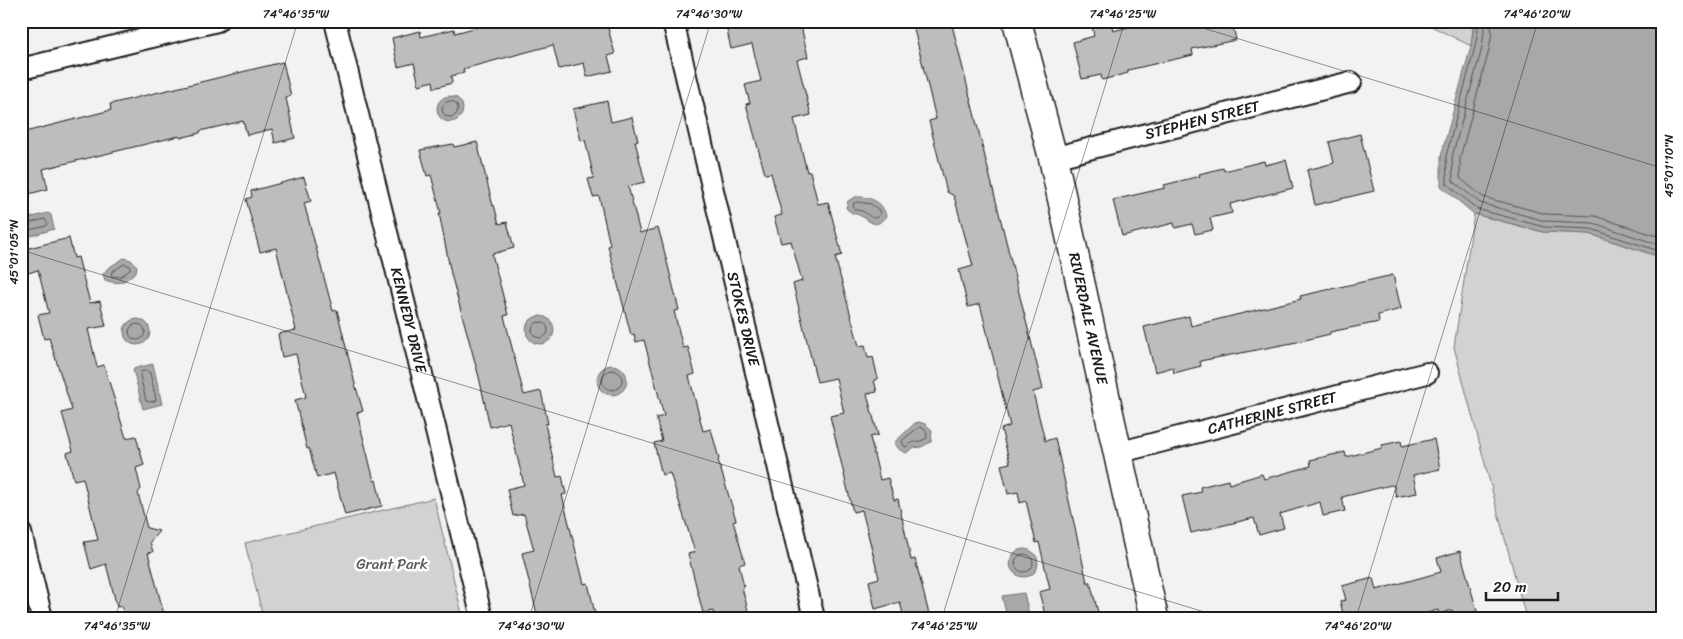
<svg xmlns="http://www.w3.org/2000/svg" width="1683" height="639" viewBox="0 0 1683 639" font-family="Sriracha,sans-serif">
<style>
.green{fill:#d2d2d2;stroke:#777}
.water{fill:#a8a8a8;stroke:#707070}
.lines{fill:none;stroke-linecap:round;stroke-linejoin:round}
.shore{stroke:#545454;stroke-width:1}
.building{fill:#bdbdbd;stroke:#1c1c1c}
.street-casing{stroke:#1c1c1c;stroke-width:24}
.secondary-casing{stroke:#1c1c1c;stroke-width:31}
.street{stroke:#fff;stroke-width:20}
.secondary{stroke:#fff;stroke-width:28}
.ticks{fill:none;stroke:#1c1c1c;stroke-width:1;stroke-opacity:0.45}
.labels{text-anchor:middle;stroke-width:5;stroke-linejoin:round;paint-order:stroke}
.street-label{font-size:15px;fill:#1c1c1c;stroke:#fff}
.park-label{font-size:15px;fill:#5c5c5c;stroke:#fff}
.neatline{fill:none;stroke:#1c1c1c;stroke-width:2}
.ticks-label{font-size:12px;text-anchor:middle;fill:#1c1c1c}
</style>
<rect width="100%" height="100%" fill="#f2f2f2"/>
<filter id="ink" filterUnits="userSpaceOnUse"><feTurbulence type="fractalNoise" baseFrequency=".02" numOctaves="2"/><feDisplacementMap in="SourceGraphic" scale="10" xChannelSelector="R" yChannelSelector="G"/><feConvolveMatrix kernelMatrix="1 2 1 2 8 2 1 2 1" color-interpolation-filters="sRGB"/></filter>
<g filter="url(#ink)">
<!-- green -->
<path class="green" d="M1421,21H1471L1473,30L1471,46Z
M1474,214L1543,232L1590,234L1657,256L1662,254V618H1526L1454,347Z
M434,498L463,618H263L245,543Z"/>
<!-- water -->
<path class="water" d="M1471,21H1662V254L1657,256L1590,234L1543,232L1474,214L1441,186V156L1471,46L1473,30Z
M437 109a13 13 0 1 1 26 0a13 13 0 1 1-26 0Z
M855,197C869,196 883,201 886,216C875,230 872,222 861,216C855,213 851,214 846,208L848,201Z
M48,213L51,215L54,229L24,238L21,237V220Z
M124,258L131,260L137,266L136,272C124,281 121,286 105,280L103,274L108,268Z
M526 330a14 14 0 1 1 28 0a14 14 0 1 1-28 0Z
M124 332a13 13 0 1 1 26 0a13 13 0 1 1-26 0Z
M153,364L162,404L143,409L133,369Z
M597 380a15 15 0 1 1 30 0a15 15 0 1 1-30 0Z
M919,422L925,424L932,430L931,442L921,447L913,448L906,453L900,450L894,443L915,423Z
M1010 563a14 14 0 1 1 28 0a14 14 0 1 1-28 0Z
M1024,593L1030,618H1007L1002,596Z"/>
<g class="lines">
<!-- shore -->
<path class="shore" d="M1476,21L1478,30L1475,47L1446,156L1447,184L1477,209L1544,227L1591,229L1656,250H1662
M1483,21L1484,31L1482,48L1452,157L1453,181L1480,203L1545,221L1593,223L1657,244H1662
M1490,21L1492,32L1489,50L1460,158V178L1483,197L1546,214L1595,216L1657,236H1662
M442 109a8 8 0 1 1 16 0a8 8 0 1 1-16 0Z
M857,202L871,204L879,210L880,215C871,222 870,214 862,211C859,210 856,210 854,209L853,204Z
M21,225L45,219L48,224L46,226L21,232
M125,264L130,266V270L120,277L111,276L112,272Z
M532 330a8 8 0 1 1 16 0a8 8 0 1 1-16 0Z
M129 332a8 8 0 1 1 16 0a8 8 0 1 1-16 0Z
M602 380a10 10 0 1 1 20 0a10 10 0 1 1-20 0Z
M147,371L150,373L156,399L155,401L149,402L146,401L140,375L141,372Z
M918,428L921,427L926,431L927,438C920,443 913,440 906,447L904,446L902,441Z
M1015 563a9 9 0 1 1 18 0a9 9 0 1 1-18 0Z"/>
</g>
<!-- building -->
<path class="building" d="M500,21H606L615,54L608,56L612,71L587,77L584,63L559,69L553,45L463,69L464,73L451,76L452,83L434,88L433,81L419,85L414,63L398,67L392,38L420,31L421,37L454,29L455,33Z
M725,21H800L808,57L797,60L811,115L794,119L807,172L810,171L818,204L828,202L842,255L835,257L859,346L865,345L868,358L873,357L878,379L874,380L877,392L867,394L878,435L870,437L880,480L888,478L894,500L898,499L911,560L915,559L930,618H904L900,602L875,609L869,581L879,578L862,510L853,512L830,416L844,413L836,378L817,382L793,284L802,281L791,241L781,243L774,217L782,215L771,173L765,174L746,104L750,103L745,85L761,81L752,44L731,49Z
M912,21H951L1043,389L1033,392L1045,441L1055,438L1087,582H1090L1098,612L1090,614L1091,618H1046L1039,592L1050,589L1039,542L1036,543L1026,501L1020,503L1018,492L1008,494L1001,465L1010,463L1001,429L1010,426L980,304L968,307L959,270L973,266L954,196L947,192L929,121L936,119Z
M1091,21H1111L1113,31L1152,21H1232L1236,40L1192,49L1193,55L1128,70V73L1102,80L1101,75L1082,79L1073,42L1094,36Z
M283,62L291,96L286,98L295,138L275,143L272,129L247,135L243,121L200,131V133L180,138L179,136L43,169L48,189L21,196V133L111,110L110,104Z
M607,101L611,122L632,117L638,141H635L645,182L628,186L640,233L658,228L661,238L679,310L674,311L683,348L688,347L695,374L689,376L703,431L711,429L719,459L718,460L736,520L733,521L745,563L739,565L744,587L742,588L750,618H715L713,611L703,613L688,554L695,552L670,473L662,475L654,443L662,441L656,418L664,416L644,340L636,342L634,334L631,335L608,246L610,245L599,196L593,197L588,179L594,178L585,140L581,141L573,109Z
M1360,134L1374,191L1315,205L1307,170L1334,163L1329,142Z
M477,142L493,206L494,205L499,224L507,222L514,248L492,254L508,315L504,316L524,395L541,391L548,424H545L557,477L562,476L566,494L562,495L581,572L584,584L588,583L596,618H538L522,553L534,550L524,514L513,516L507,489L524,485L509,422L490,427L479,377L451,274L439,213H441L431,175L427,176L420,150L453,144L454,147Z
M1286,160L1293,188L1230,204L1232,213L1210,218L1213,230L1195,234L1192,224L1175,228L1174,223L1122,236L1113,200L1165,188L1164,185L1200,176L1199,174L1223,168L1224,171L1264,161L1265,165Z
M304,177L311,201L304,203L333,311L337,310L355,384L363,411L357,413L374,481L376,480L382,506L345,515L334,473L317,478L309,448L307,449L295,400L306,397L296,354L282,357L278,334L296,330L276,248L260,252L246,199L252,197L251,191Z
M69,238L74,258L78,257L90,303L100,301L106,326L88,329L97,367L104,365L126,438L136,436L144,465L136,468L141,489L138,493L147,528L159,531L150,542L153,552L148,553L165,618H125L122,606L117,607L106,564L91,569L84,542L98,540L83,478L74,480L67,453L73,451L62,413L72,410L49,338L44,339L38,315L49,313L38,270L28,273L21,250Z
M1393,275L1401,309L1378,315L1379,322L1330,332V334L1297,342L1200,361L1201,366L1174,373L1173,367L1155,372L1144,327L1189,316L1191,326L1301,299L1300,296Z
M1434,439L1440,469L1413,475L1417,493L1396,497L1394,486L1391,485L1342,497L1345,511L1323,516L1320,502L1280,514L1284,528L1259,535L1254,518L1191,533L1182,496L1201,492L1200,487L1228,480L1229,484L1262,474L1264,479L1311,466L1310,460L1345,452L1346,457L1382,448V445L1401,441L1402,446Z
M1460,551L1477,611L1454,618L1452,610L1439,614L1438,610L1408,618H1344L1340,601L1346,600L1342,586L1373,578L1376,590L1441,572L1437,558Z"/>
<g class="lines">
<!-- street casing -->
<g class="street-casing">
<g id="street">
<path id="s1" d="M335,21L482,618"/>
<path id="s2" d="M673,21L814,618"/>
<path d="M21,69L217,21"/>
<path id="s3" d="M1053,158L1351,82"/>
<path id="s4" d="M1117,453L1427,373"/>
<path d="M21,533L42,618"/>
</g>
</g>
<!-- secondary casing -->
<g class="secondary-casing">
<g id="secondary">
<path id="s5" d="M1017,21L1053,158L1154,618"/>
</g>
</g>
<!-- street -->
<use href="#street" class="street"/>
<!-- secondary -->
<use href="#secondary" class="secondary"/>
</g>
</g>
<!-- ticks -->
<path class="ticks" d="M1180,21L1662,168M21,250L1224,618M115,618L298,21M529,618L711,21M942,618L1125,21M1356,618L1538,21"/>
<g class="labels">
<!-- street labels -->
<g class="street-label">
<text dy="5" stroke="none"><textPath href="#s3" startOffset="154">STEPHEN STREET</textPath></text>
<text dy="5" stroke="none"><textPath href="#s1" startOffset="308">KENNEDY DRIVE</textPath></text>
<text dy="5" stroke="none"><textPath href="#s2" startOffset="306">STOKES DRIVE</textPath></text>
<text dy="5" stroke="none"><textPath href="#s5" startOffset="306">RIVERDALE AVENUE</textPath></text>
<text dy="5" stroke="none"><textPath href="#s4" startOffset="160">CATHERINE STREET</textPath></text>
</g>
<!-- park labels -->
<g class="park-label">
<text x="392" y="569">Grant Park</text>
</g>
</g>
<!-- margin -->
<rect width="1683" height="639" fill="none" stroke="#fff" stroke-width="55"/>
<!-- scale -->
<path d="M1486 592v8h72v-8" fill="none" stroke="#1c1c1c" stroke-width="2.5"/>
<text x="1493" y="592" font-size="15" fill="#1c1c1c" stroke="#ffffff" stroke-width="4" paint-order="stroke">20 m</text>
<rect x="28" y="28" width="1628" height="584" class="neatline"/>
<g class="ticks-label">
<text x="296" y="18">74°46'35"W</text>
<text x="709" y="18">74°46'30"W</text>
<text x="1123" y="18">74°46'25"W</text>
<text x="1537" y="18">74°46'20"W</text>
<text transform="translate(1669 166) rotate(-90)" y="4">45°01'10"N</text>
<text transform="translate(14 252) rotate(-90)" y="4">45°01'05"N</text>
<text x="117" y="630">74°46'35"W</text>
<text x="531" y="630">74°46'30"W</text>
<text x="944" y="630">74°46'25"W</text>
<text x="1358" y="630">74°46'20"W</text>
</g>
</svg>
